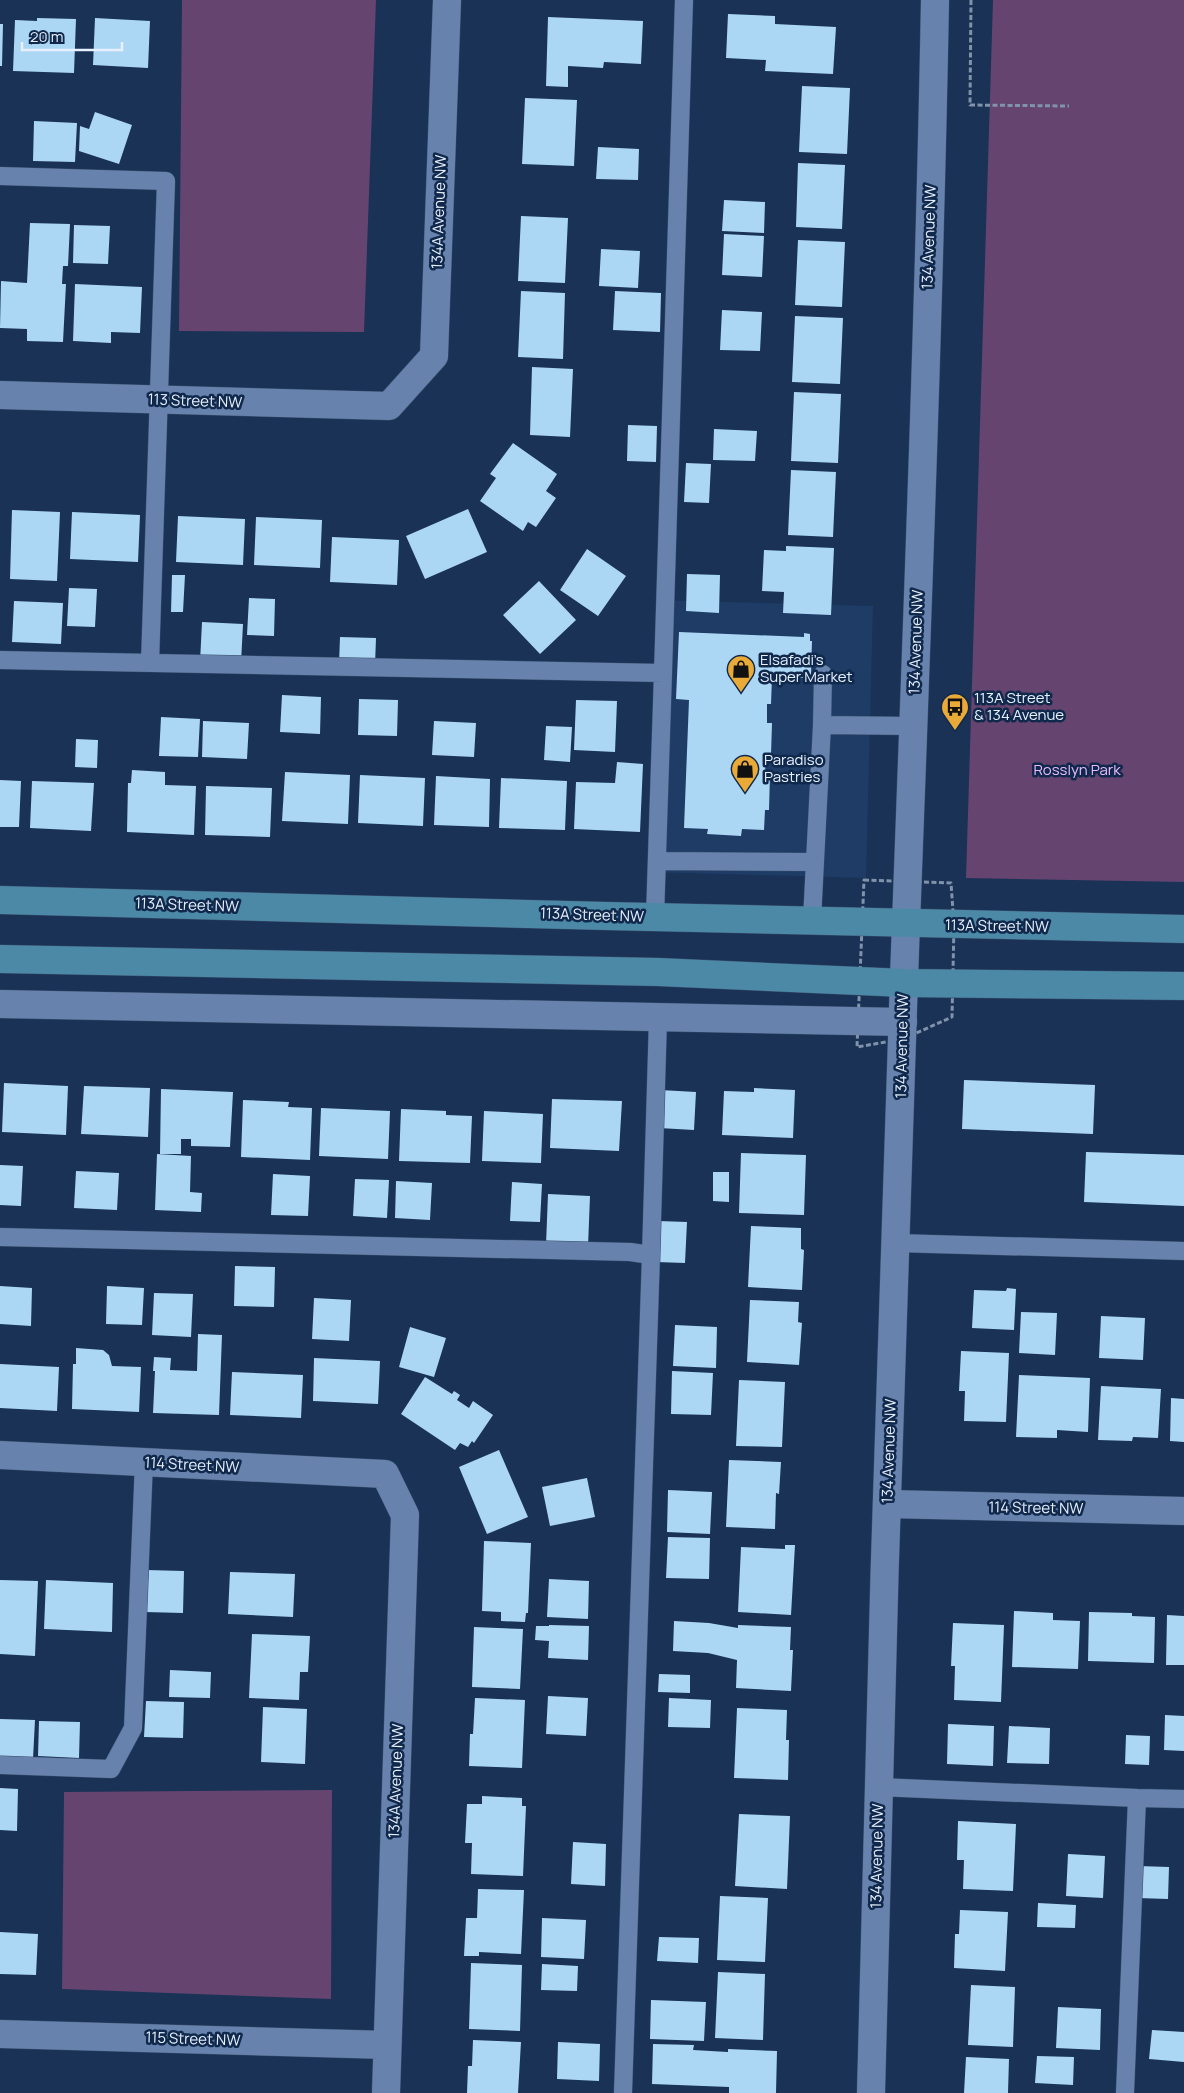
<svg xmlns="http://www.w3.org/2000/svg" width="1184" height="2093" viewBox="0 0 1184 2093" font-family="Manrope,sans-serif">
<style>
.built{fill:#1e3c66}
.green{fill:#65446f}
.building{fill:#acd7f4}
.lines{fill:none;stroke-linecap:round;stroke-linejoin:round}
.service-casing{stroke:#394d69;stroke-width:19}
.minor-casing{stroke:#394d69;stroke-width:29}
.tertiary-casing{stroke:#394d69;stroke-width:29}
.secondary-casing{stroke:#394d69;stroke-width:29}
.path{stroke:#8192ab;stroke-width:3;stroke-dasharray:5 2.5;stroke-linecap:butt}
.service{stroke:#6783ad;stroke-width:18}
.minor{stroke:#6783ad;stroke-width:28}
.tertiary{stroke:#6783ad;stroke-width:28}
.secondary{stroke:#4c89a7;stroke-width:28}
.labels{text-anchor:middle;stroke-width:5;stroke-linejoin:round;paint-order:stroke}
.street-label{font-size:15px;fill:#e6f0fe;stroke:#0f284b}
.poi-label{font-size:15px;fill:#e6f0fe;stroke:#0f284b;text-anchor:start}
.park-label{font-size:15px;fill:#edbbfd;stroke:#0f284b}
</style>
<rect width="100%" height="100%" fill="#193256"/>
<!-- built -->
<path class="built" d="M656,600L873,606L866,878L649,872Z"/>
<!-- green -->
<path class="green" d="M182,0H376L364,332L179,331Z
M993,0H1184V882L966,878Z
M332,1790L331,1999L62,1989L64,1792Z"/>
<!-- building -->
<path class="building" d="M728,14L775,16V24L836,27L833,74L765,71L766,60L726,58Z
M548,17L643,21L641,64L604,62L603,68L568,66V87L546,86Z
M37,18L76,19L74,73L13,71L15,20L37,21Z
M95,18L150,21L148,68L93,65Z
M0,24H3L2,66H0Z
M802,86L850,88L847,154L799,152Z
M525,98L577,100L574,166L522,164Z
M95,112L132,125L119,164L79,151L80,126L89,129Z
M34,121L77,123L75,162L33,161Z
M598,147L639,149L638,180L596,179Z
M798,163L845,165L842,229L796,227Z
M724,200L765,202L764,233L722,231Z
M521,216L568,218L565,283L518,281Z
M30,223L70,224L68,266H63L62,284H66L63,342L27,341V329L0,328L1,281L27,283Z
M74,225L110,226L108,264L73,263Z
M724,234L764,236L762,277L722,275Z
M798,240L845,242L842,307L795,305Z
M601,249L640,251L638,288L599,286Z
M75,284L142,287L140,333L111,332V343L73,341Z
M521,291L565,293L563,359L518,357Z
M615,291L661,293L660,332L613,330Z
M722,310L762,312L760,351L720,350Z
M795,316L843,318L840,384L792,382Z
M532,367L573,369L570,437L530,435Z
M794,392L841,394L838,463L791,461Z
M628,425L657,426L656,462L627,461Z
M714,429L757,431L755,461L713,460Z
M513,443L557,474L546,491L556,498L536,527L528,522L523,531L480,501L496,478L490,474Z
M686,463L711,464L709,503L684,502Z
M791,470L836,472L833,537L788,535Z
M468,509L487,552L425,579L406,536Z
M12,510L60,512L57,581L10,579Z
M72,512L140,515L138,562L70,559Z
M178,516L245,519L243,565L176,562Z
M256,517L322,520L320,568L254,565Z
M332,537L399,540L397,585L330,582Z
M786,546L834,548L831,615L783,613L784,592L762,591L764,550L786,551Z
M587,549L626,576L598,616L560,590Z
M687,574L720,575L719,613L686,611Z
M172,575H185L183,612H171Z
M539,581L576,620L540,654L503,615Z
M69,588L97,589L95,627L67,626Z
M249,598L275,599L274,636L247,635Z
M14,601L63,603L61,644L12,642Z
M202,622L243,624L241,663L200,662Z
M679,632L804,637V633L810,634V641H812L811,675H807V678L772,677L771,704H767V723H772L771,755H766L765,774H770L769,810H765L764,830L742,829L741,836L707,834L708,829L684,828L689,700L676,699Z
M340,637L376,638L375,665L339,664Z
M282,695L321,697L320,734L280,732Z
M359,699L398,700L397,736L358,735Z
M576,700L617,701L615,752L574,750Z
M161,717L200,719L198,757L159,756Z
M203,721L249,723L247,759L202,757Z
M434,721L476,723L474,757L432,755Z
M546,726L572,727L570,762L544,760Z
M76,739L98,740L97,768L75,767Z
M617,762L643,764L640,832L574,829L576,782L615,783Z
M132,770L165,772V785L196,786L194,835L127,832L128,783H131Z
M285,772L350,775L348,824L282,821Z
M360,775L425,778L423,826L358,823Z
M436,776L490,779L489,827L434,825Z
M501,778L567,781L565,830L499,828Z
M0,780L21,781L19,827H0Z
M32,781L94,783L91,831L30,828Z
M206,786L272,788L270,837L205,835Z
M964,1080L1095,1085L1093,1134L962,1129Z
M4,1083L68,1086L66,1135L2,1132Z
M84,1086L150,1088L148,1137L81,1134Z
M754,1088L795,1090L793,1138L722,1135L724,1091L754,1092Z
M161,1089L233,1092L230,1147L191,1146V1139H181V1154H160Z
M660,1090L696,1092L694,1130L659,1128Z
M552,1099L622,1101L619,1151L550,1148Z
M243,1100L289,1102L288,1107L312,1108L310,1160L241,1157Z
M321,1108L390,1111L388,1159L319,1156Z
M401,1109L446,1111V1115L472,1116L470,1163L399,1161Z
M484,1111L543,1114L541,1163L482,1161Z
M1086,1152L1184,1155V1206L1084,1202Z
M741,1153L806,1155L804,1215L739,1213Z
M157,1154L191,1156L190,1192L202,1193L201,1212L155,1210Z
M0,1165L23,1166L21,1206L0,1205Z
M76,1171L119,1173L117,1210L74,1208Z
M713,1172H729V1202L713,1201Z
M273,1174L310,1176L308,1216L271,1215Z
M355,1179L389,1180L387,1218L353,1216Z
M396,1181L432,1183L430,1220L395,1218Z
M512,1182L542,1184L540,1222L510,1221Z
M548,1194L590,1196L588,1247L546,1245Z
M658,1221L687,1222L685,1263L656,1262Z
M751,1226L801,1228V1249L804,1250L802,1290L748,1287Z
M235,1266L275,1267L274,1307L234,1306Z
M0,1286L32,1288L31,1326L0,1324Z
M107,1286L144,1288L142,1325L106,1324Z
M1007,1288L1016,1289L1014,1330L972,1328L974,1290L1006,1291Z
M154,1293L193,1294L191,1337L152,1335Z
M314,1298L351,1300L349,1341L312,1339Z
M750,1300L799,1302L798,1322L802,1323L799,1365L747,1362Z
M1021,1312L1057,1313L1055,1355L1019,1353Z
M1101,1316L1145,1318L1143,1360L1099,1358Z
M675,1325L717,1327L716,1368L673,1366Z
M410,1327L446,1338L434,1377L399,1367Z
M198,1334L222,1335L219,1415L153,1413L155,1371H153L154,1357L171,1358L170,1370L197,1371Z
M76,1348L103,1350L109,1355L112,1366L141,1367L139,1412L72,1409L73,1364H76Z
M961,1351L1009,1353L1006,1422L964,1421L965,1391H959Z
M314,1358L380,1361L378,1404L313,1401Z
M0,1364L59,1367L57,1411L0,1408Z
M672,1371L713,1373L711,1415L671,1414Z
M232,1372L303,1375L301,1418L230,1415Z
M1019,1375L1090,1378L1088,1432L1057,1430V1438L1016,1437Z
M425,1377L452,1394L454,1391L460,1395L457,1400L469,1408L473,1401L493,1415L474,1443L472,1441L468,1447L460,1443L455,1450L401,1414Z
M739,1380L785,1382L782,1447L736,1446Z
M1101,1386L1161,1389L1158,1438L1133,1437L1132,1441L1098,1440Z
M1171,1398L1184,1399V1442L1170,1441Z
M499,1450L528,1517L487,1534L459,1467Z
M729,1460L781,1462L779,1494L776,1493L775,1529L726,1527Z
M587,1478L595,1517L550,1526L542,1487Z
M668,1490L712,1492L710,1534L667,1532Z
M668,1537L710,1538L709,1579L666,1578Z
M484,1541L531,1543L528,1613H526L525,1622L501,1621V1612L482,1611Z
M785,1545H795L791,1615L738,1612L741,1547L785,1549Z
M146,1570L184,1571L183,1613L145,1612Z
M230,1572L295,1574L293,1617L228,1614Z
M549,1579L589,1581L588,1619L547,1617Z
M0,1580L38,1581L35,1656L0,1654Z
M46,1580L113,1583L112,1632L44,1629Z
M1014,1611L1053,1613V1620L1080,1621L1078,1669L1012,1667Z
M1089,1612L1132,1613V1616L1155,1617L1154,1663L1088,1661Z
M1167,1615L1184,1616V1665H1166Z
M674,1621L709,1623L738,1628V1625L791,1627L790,1650H793L791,1691L736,1688L737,1660L708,1653L673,1651Z
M953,1623L1004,1625L1001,1702L954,1700L955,1666H951Z
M549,1625L589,1626L588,1660L548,1658L549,1641L535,1640L536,1626H549Z
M474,1627L523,1629L520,1689L472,1687Z
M252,1634L310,1636L308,1672H300L299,1700L249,1698Z
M170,1670L211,1672L210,1698L169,1697Z
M659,1674L690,1675V1693L658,1692Z
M548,1696L588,1698L586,1736L546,1734Z
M475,1698L525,1700L522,1768L469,1766L470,1734H473Z
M669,1698L711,1700L710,1728L668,1727Z
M146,1701L184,1702L183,1738L144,1737Z
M263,1707L307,1709L305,1764L261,1762Z
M737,1708L787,1710L786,1740H789L788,1780L734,1778Z
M1165,1715L1184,1716V1751L1164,1750Z
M0,1719L35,1720L33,1759L0,1757Z
M39,1721L80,1722L79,1758L38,1756Z
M948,1724L994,1726L993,1766L947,1764Z
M1009,1726L1050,1728L1049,1764L1007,1763Z
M1126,1735L1150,1736L1149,1765L1125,1764Z
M0,1788L18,1789L17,1831L0,1830Z
M482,1796L522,1798V1806H526L523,1876L471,1874L472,1843H465L467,1804H482Z
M739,1814L790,1816L787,1889L735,1886Z
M958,1821L1016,1824L1013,1891L963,1889L964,1860H957Z
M573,1842L606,1844L605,1886L571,1884Z
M1068,1854L1105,1856L1103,1898L1066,1896Z
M1138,1866L1169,1867L1168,1899L1137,1898Z
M478,1889L524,1890L521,1954L479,1952V1956H464L466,1918H477Z
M720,1896L768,1898L765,1962L717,1960Z
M1038,1903L1076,1905L1075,1928L1037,1927Z
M960,1910L1008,1912L1005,1971L954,1968L955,1934H959Z
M542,1918L586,1920L584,1959L541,1957Z
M0,1932L38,1934L36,1975L0,1974Z
M659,1937L699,1938L698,1963L657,1961Z
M471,1963L522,1965L520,2031L469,2029Z
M542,1964L578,1966L577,1991L541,1990Z
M718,1972L765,1974L763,2040L715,2038Z
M971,1985L1015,1987L1013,2047L968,2045Z
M651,2000L706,2002L704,2041L650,2039Z
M1058,2007L1101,2009L1100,2050L1056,2048Z
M1152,2030L1184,2032V2062L1149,2059Z
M473,2040L521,2042L518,2093H467L468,2066H472Z
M558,2042L600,2044L599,2081L557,2079Z
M653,2044L694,2045L693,2050L728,2052V2049L777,2051L776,2093H729V2087L652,2084Z
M1037,2056L1074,2057L1073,2085L1035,2083Z
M966,2057L1009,2059L1008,2093H964Z"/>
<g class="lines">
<!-- service casing -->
<g class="service-casing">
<path id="service" d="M0,176L166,181L150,663
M0,660L663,673L684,0
M822,725L914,726
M657,861L815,862
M655,917L663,673
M812,920L822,725L823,674
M0,1237L630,1252L651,1255L658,1018
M896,1243L1184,1251
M0,1765L111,1769L133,1728L144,1462
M879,1787L1137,1798
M623,2093L651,1255
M1125,2093L1137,1798L1184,1799"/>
</g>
<!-- minor casing -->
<g class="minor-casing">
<path id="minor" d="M0,395L389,406L434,356L447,0
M0,1004L903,1022
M0,1455L385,1474L405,1515L386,2093
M887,1504L1184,1511
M0,2034L387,2045"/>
</g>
<!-- tertiary casing -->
<g class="tertiary-casing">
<path id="tertiary" d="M871,2093C880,1721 890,1350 904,978C916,652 929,326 935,0"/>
</g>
<!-- secondary casing -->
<g class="secondary-casing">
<path id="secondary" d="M0,900C395,910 789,922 1184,929
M0,959L658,972L904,983L1184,986"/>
</g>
<!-- path -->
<path class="path" d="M971,0L970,105L1069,106
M864,880L951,883L954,925L952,1017L903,1039L857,1047Z"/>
<!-- service -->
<use href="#service" class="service"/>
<!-- minor -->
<use href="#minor" class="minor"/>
<!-- tertiary -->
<use href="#tertiary" class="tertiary"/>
<!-- secondary -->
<use href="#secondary" class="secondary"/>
</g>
<!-- icons -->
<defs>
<g id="shop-pin" transform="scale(1.4375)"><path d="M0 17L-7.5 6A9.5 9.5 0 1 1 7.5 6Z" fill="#eaaa38" stroke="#0f284b"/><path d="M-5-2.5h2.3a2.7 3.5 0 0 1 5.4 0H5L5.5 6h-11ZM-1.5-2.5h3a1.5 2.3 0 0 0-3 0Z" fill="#111"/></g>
<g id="bus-pin" transform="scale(1.4375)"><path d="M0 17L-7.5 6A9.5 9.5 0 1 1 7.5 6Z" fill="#eaaa38" stroke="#0f284b"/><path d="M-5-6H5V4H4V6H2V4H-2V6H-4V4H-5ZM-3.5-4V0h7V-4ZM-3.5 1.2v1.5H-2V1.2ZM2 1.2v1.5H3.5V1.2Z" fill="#111"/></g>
</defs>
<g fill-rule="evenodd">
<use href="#shop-pin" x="741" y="669"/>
<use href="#bus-pin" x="955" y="707"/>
<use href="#shop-pin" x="745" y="769"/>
</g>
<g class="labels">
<!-- street labels -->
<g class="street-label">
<text transform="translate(439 212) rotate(-88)" y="5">134A Avenue NW</text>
<text transform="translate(929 237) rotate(-88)" y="5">134 Avenue NW</text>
<text transform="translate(195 401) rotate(2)" y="5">113 Street NW</text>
<text transform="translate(916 642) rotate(-88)" y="5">134 Avenue NW</text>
<text transform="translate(187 905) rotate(2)" y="5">113A Street NW</text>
<text transform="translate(592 915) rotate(2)" y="5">113A Street NW</text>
<text transform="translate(997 926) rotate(1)" y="5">113A Street NW</text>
<text transform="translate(902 1046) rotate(-89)" y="5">134 Avenue NW</text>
<text transform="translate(889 1451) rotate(-88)" y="5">134 Avenue NW</text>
<text transform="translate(192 1465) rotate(3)" y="5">114 Street NW</text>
<text transform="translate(1036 1508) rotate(1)" y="5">114 Street NW</text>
<text transform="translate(396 1781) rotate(-88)" y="5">134A Avenue NW</text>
<text transform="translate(877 1856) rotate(-89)" y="5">134 Avenue NW</text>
<text transform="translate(193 2039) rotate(2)" y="5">115 Street NW</text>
</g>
<!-- poi labels -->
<g class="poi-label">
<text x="760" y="665">Elsafadi’s<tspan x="760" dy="17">Super Market</tspan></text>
<text x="974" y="703">113A Street<tspan x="974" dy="17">&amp; 134 Avenue</tspan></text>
<text x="764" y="765">Paradiso<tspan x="764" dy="17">Pastries</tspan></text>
</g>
<!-- park labels -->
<g class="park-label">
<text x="1077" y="775">Rosslyn Park</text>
</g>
</g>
<!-- scale -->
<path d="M22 42v8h100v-8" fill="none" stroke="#e6f0fe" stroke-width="2.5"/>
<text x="30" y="42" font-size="15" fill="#e6f0fe" stroke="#0f284b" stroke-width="4" paint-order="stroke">20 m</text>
</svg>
